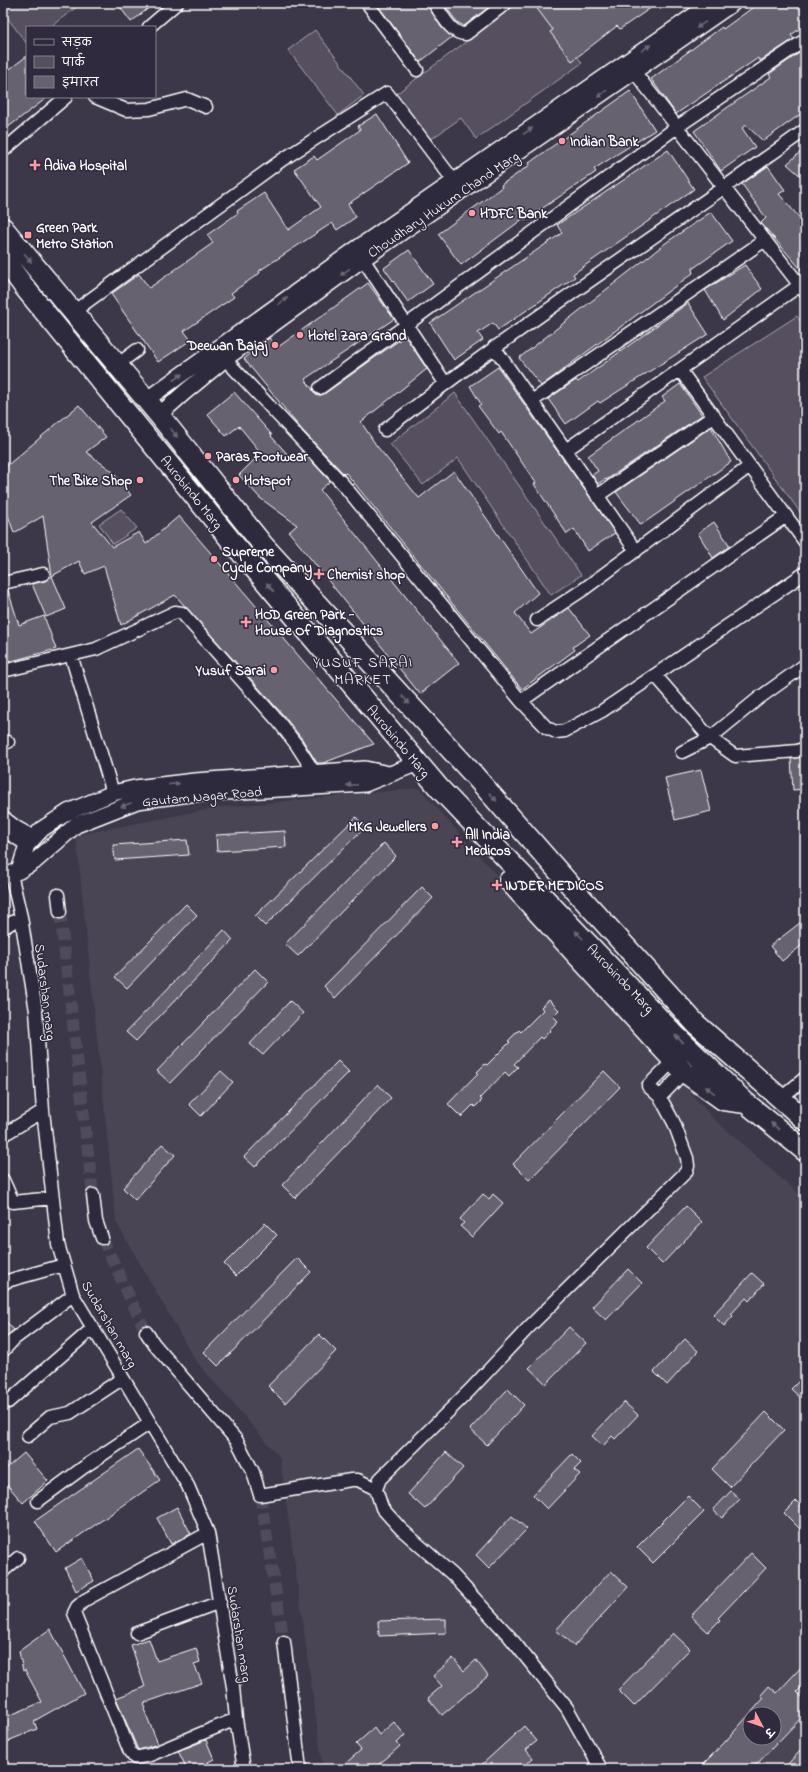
<svg xmlns="http://www.w3.org/2000/svg" width="808" height="1772" viewBox="0 0 808 1772" font-family="'Indie Flower','Playpen Sans Deva',sans-serif">
<style>
.built{fill:#494455;fill-rule:evenodd}
.green{fill:#555060;stroke:#aaa8b0}
.building{fill:#666270;stroke:#fff;fill-rule:evenodd}
.lines{fill:none;stroke-linecap:round;stroke-linejoin:round}
.minor-tunnel{stroke:#504b5b;stroke-width:12;stroke-dasharray:12 6;stroke-linecap:butt}
.minor-casing{stroke:#fff;stroke-width:15}
.tertiary-casing{stroke:#fff;stroke-width:18}
.trunk-casing{stroke:#fff;stroke-width:23}
.minor{stroke:#2f2a3d;stroke-width:12}
.tertiary{stroke:#2f2a3d;stroke-width:15}
.trunk{stroke:#2f2a3d;stroke-width:20}
.oneway{fill:#6d6a77}
.poi-dot{fill:#ff9aa2;stroke:#2f2a3d;stroke-width:1.5}
.labels{text-anchor:middle;stroke-width:3;stroke-linejoin:round;paint-order:stroke}
.poi-label{font-size:14px;font-weight:bold;fill:#fff;stroke:#2f2a3d;text-anchor:start}
.street-label{font-size:14px;fill:#fff;stroke:#2f2a3d}
.neighbourhood-label{font-size:15px;letter-spacing:1px;fill:#fff;stroke:#2f2a3d}
</style>
<rect width="100%" height="100%" fill="#3c3749"/>
<filter id="ink" filterUnits="userSpaceOnUse"><feTurbulence type="fractalNoise" baseFrequency=".025" numOctaves="2"/><feDisplacementMap in="SourceGraphic" scale="8" xChannelSelector="R" yChannelSelector="G"/><feConvolveMatrix kernelMatrix="1 2 1 2 8 2 1 2 1" color-interpolation-filters="sRGB"/></filter>
<g filter="url(#ink)">
<!-- built -->
<path class="built" d="M419,788L712,1117L805,1199V1769H323L280,1458L195,1360L116,1222L76,835L215,808ZM750,1714H774V1738H750Z"/>
<!-- green -->
<path class="green" d="M3,3H82L50,27H27V44L3,12Z
M518,3H539L582,63L476,139L461,118L427,142L396,94Z
M315,30L364,95L338,115L288,50Z
M797,316L805,328V519L702,377Z
M455,393L581,575L551,595L458,458L423,485L390,444Z
M121,509L137,528L113,544L99,524Z"/>
<!-- building -->
<path class="building" d="M117,3H155L131,22Z
M376,3H427L441,27L452,37L420,62Z
M443,3H494L464,26L457,22Z
M533,3H658L620,29L617,26L572,61L550,32L553,30Z
M759,3H805V25L791,35L794,39L760,61L758,58L676,114L651,79L722,27L723,29Z
M802,51L805,54V111L763,141L746,125L742,128L755,147L721,171L694,131L771,77L769,74Z
M27,56V97H48L3,131V74Z
M630,91L655,130L594,169L596,172L525,220L524,218L461,265L438,234L502,187L501,185L530,165L529,163Z
M377,114L408,163L348,204L356,217L337,230L332,223L259,271L260,273L231,293L234,297L184,331L191,340L158,362L111,294L139,274L149,288L213,243L207,235L238,213L237,211L264,193L288,230L321,207L294,169L314,156L317,160L360,130L358,126Z
M805,148V180L787,164Z
M668,150L694,189L573,274L575,277L498,330L493,323L478,333L483,340L454,360L430,323L562,233L557,225Z
M768,166L785,190L779,194L805,224V274L761,223L766,218L742,184Z
M711,212L732,241L692,269L693,273L541,386L519,358L667,242Z
M409,250L433,284L408,302L384,268Z
M745,265L762,289L723,320L705,290Z
M368,283L394,319L305,379L317,396L324,394L405,336L427,369L361,422L376,445L419,498L454,471L538,593L515,613L531,634L569,608L590,635L573,647L575,650L522,689L346,473L344,474L302,430L244,359L269,338L278,347Z
M688,303L708,334L600,403L598,401L566,424L548,399L576,380L578,382Z
M498,367L615,533L588,551L574,529L567,534L534,484L536,483L501,432L499,434L478,406L481,404L470,386Z
M680,384L702,415L606,480L605,479L598,484L592,475L598,471L588,456L665,401L662,397Z
M234,392L272,435L271,436L291,458L302,451L330,481L320,490L459,663L420,694L289,532L297,525L260,498L239,475L261,453L239,426L226,436L207,414Z
M79,405L106,437L86,452L112,471L131,495L92,522L112,547L139,532L146,544L179,516L374,744L323,763H317L302,739L284,716L175,595L121,625L104,566L85,574L79,561L52,576L43,516L14,533L3,501V469Z
M711,427L731,462L641,525L616,492Z
M714,522L730,546L713,558L698,533Z
M52,576L66,609L46,617L32,584L45,581Z
M3,590H8L19,625L44,616L56,649L8,662L3,647Z
M805,756V789L793,790L791,759Z
M701,770L711,811L675,820L665,778Z
M356,817L365,827L265,926L255,916Z
M285,831L286,847L217,851L216,835Z
M187,840L189,855L115,860L113,845Z
M384,843L396,856L298,956L285,944Z
M422,887L433,898L335,998L324,986Z
M186,904L197,915L127,988L115,977Z
M805,919V943L782,961L770,946Z
M224,930L233,940L136,1041L126,1032Z
M255,969L268,982L170,1083L157,1071Z
M549,1000L559,1010L553,1016L558,1021L549,1030L550,1031L542,1039L540,1037L514,1064L518,1067L509,1076L505,1072L480,1098L482,1100L475,1107L473,1105L461,1117L448,1104L478,1073L477,1072L485,1064L487,1065L510,1042L508,1041L519,1030L521,1032L543,1010L541,1007Z
M290,1001L303,1013L263,1055L250,1044Z
M338,1061L349,1072L255,1167L244,1157Z
M221,1071L233,1082L201,1116L189,1104Z
M604,1071L620,1087L529,1180L513,1164Z
M378,1084L391,1098L295,1198L282,1185Z
M162,1144L175,1155L135,1200L123,1188Z
M483,1194L489,1199L493,1194L503,1203L472,1237L460,1226L464,1223L460,1219Z
M686,1206L702,1222L662,1264L646,1248Z
M265,1223L277,1235L236,1276L224,1264Z
M297,1258L311,1272L218,1366L204,1352Z
M628,1269L642,1283L606,1320L592,1307Z
M752,1273L764,1284L749,1301L746,1298L731,1314L733,1316L724,1326L713,1315Z
M3,1318L14,1330L3,1340Z
M569,1327L586,1343L546,1384L529,1368Z
M319,1334L336,1351L285,1403L268,1386Z
M685,1339L698,1351L667,1385L654,1372Z
M799,1381L805,1387V1402L791,1389Z
M508,1389L524,1405L487,1445L470,1429Z
M624,1402L638,1415L615,1439L612,1436L603,1446L592,1436Z
M766,1412L784,1430L730,1487L712,1469Z
M138,1449L160,1480L56,1552L35,1521Z
M446,1452L463,1468L425,1509L408,1494Z
M24,1453L48,1481L23,1503L3,1480V1471Z
M572,1454L581,1463L574,1470L580,1474L547,1509L533,1495Z
M731,1491L740,1499L722,1518L713,1510Z
M688,1496L704,1512L653,1563L637,1547Z
M796,1501L805,1510V1534L784,1513Z
M177,1507L191,1534L171,1544L157,1518Z
M512,1516L527,1529L489,1568L476,1555Z
M751,1553L766,1568L718,1618L720,1620L708,1632L691,1616Z
M82,1558L94,1581L76,1591L65,1568Z
M611,1571L628,1587L574,1646L556,1630Z
M446,1619V1633L379,1636L378,1621Z
M50,1629L84,1693L34,1721L37,1729L3,1743V1718L42,1702L25,1670L23,1671L19,1651Z
M673,1633L690,1649L634,1706L618,1690Z
M149,1639L157,1661L196,1648L200,1662L194,1664L202,1683L144,1703L146,1708L144,1709L158,1744L138,1750L116,1698L145,1687L131,1645Z
M453,1658L464,1671L476,1660L488,1676L442,1715L428,1698L442,1686L433,1676Z
M805,1663V1684L797,1692L805,1700V1714L752,1769H698L724,1743L764,1698L761,1695L769,1686L777,1693ZM750,1714H774V1738H750Z
M394,1722L405,1735L397,1743L400,1746L390,1755L373,1769H339L361,1750L356,1744L374,1728L379,1735Z
M524,1726L537,1741L526,1750L533,1758L521,1769H477Z
M206,1740L214,1759L208,1762L211,1769H187L178,1751Z
M805,1746V1769H783Z"/>
<g class="lines">
<!-- minor-tunnel -->
<path class="minor-tunnel" d="M60,912L93,1195
M102,1238L146,1332
M260,1495L284,1642"/>
<!-- minor casing -->
<g class="minor-casing">
<path id="minor" d="M367,3L417,70
M434,3C442,14 451,35 466,34L506,3
M149,27L177,3
M629,65L805,292
M95,97L126,110L149,109L187,99L206,107
M3,151L66,97
M363,259L445,383
M73,312L282,160L387,93L454,181
M494,347L636,551
M225,359L342,483L521,701L547,728L556,732L565,731L602,711L805,573
M117,365L137,350
M680,370L805,542
M320,388L677,127L805,40
M532,401L765,240
M385,430C520,324 666,231 805,130
M566,450L800,285
M597,496L714,416
M3,583L43,574
M537,620L584,589L750,466
M71,655L113,793
M3,671L96,649L175,612L182,613L278,721L296,744L314,772
M656,676L710,738L735,756L797,751L805,748
M521,701L786,516
M3,743L8,742
M682,752L710,738L759,698L805,665
M3,817L16,827L34,837
M3,830L27,845
M11,874L21,917L36,1011L43,1111L58,1244L73,1295L188,1486L208,1533L233,1687L236,1719L244,1769
M58,895L60,912
M3,928L21,917
M660,1097L684,1072
M780,1099L805,1078
M3,1135L43,1111
M3,1180L13,1202L53,1198
M93,1195L96,1221L102,1238
M3,1284L7,1281L64,1265
M146,1332L154,1344L237,1441L253,1472L260,1495L351,1480H358L376,1489
M3,1351L14,1339L73,1295
M8,1402L93,1328
M28,1436L50,1417L70,1413L123,1378
M38,1501L84,1467L150,1423
M208,1533L85,1600L77,1607L74,1613L130,1752L135,1758L150,1755L236,1719
M3,1571L18,1558
M137,1633L220,1602
M284,1642L300,1769
M601,1769L567,1708L509,1636L453,1575L401,1529L382,1508L376,1489L380,1479L470,1390L528,1328L686,1172L688,1166L687,1158L674,1123L660,1097L648,1086L674,1060"/>
</g>
<!-- tertiary casing -->
<g class="tertiary-casing">
<path id="tertiary" d="M146,400L356,249L712,3
M159,415L185,392L225,359L363,259L733,3
M19,871L27,845L42,829L68,812L113,793L135,788L195,781L365,769L389,774
M3,876L19,871L34,862L76,825L137,801L190,794L365,784L418,763"/>
</g>
<!-- trunk casing -->
<g class="trunk-casing">
<path id="trunk" d="M3,228L159,415L263,545L474,775L579,895L696,1024L805,1120
M3,258L25,288L233,543L439,788L675,1035L746,1103L805,1151
M509,881L660,1046
M657,1033L660,1046L684,1072L723,1100L746,1103"/>
</g>
<!-- minor -->
<use href="#minor" class="minor"/>
<!-- tertiary -->
<use href="#tertiary" class="tertiary"/>
<!-- trunk -->
<use href="#trunk" class="trunk"/>
</g>
<!-- one-way arrows -->
<defs><path id="oneway-solid" d="M-6-.8H1V-3.2L6.5 0L1 3.2V.8H-6Z"/></defs>
<g class="oneway">
<use href="#oneway-solid" transform="translate(701 25) rotate(146)"/>
<use href="#oneway-solid" transform="translate(646 48) rotate(-34)"/>
<use href="#oneway-solid" transform="translate(602 94) rotate(144)"/>
<use href="#oneway-solid" transform="translate(528 131) rotate(-34)"/>
<use href="#oneway-solid" transform="translate(28 258) rotate(51)"/>
<use href="#oneway-solid" transform="translate(345 272) rotate(144)"/>
<use href="#oneway-solid" transform="translate(283 301) rotate(-36)"/>
<use href="#oneway-solid" transform="translate(178 377) rotate(-36)"/>
<use href="#oneway-solid" transform="translate(174 433) rotate(52)"/>
<use href="#oneway-solid" transform="translate(270 587) rotate(-130)"/>
<use href="#oneway-solid" transform="translate(406 700) rotate(47)"/>
<use href="#oneway-solid" transform="translate(174 784) rotate(-7)"/>
<use href="#oneway-solid" transform="translate(352 785) rotate(177)"/>
<use href="#oneway-solid" transform="translate(493 797) rotate(49)"/>
<use href="#oneway-solid" transform="translate(126 805) rotate(159)"/>
<use href="#oneway-solid" transform="translate(579 935) rotate(-134)"/>
<use href="#oneway-solid" transform="translate(679 1039) rotate(-136)"/>
<use href="#oneway-solid" transform="translate(710 1090) rotate(-144)"/>
<use href="#oneway-solid" transform="translate(775 1126) rotate(-141)"/>
</g>
</g>
<!-- markers -->
<g class="poi-dot">
<circle cx="562" cy="141" r="4"/>
<path d="M33 159h4v4h4v4h-4v4h-4v-4h-4v-4h4z"/>
<circle cx="472" cy="213" r="4"/>
<rect x="24" y="231" width="8" height="8" rx="2"/>
<circle cx="300" cy="335" r="4"/>
<circle cx="275" cy="345" r="4"/>
<circle cx="208" cy="456" r="4"/>
<circle cx="140" cy="480" r="4"/>
<circle cx="236" cy="480" r="4"/>
<circle cx="214" cy="559" r="4"/>
<path d="M317 568h4v4h4v4h-4v4h-4v-4h-4v-4h4z"/>
<path d="M244 616h4v4h4v4h-4v4h-4v-4h-4v-4h4z"/>
<circle cx="274" cy="670" r="4"/>
<circle cx="435" cy="826" r="4"/>
<path d="M455 836h4v4h4v4h-4v4h-4v-4h-4v-4h4z"/>
<path d="M495 879h4v4h4v4h-4v4h-4v-4h-4v-4h4z"/>
</g>
<g class="labels">
<!-- poi labels -->
<g class="poi-label">
<text x="570" y="146">Indian Bank</text>
<text x="44" y="170">Adiva Hospital</text>
<text x="480" y="218">HDFC Bank</text>
<text x="36" y="232">Green Park<tspan x="36" dy="16">Metro Station</tspan></text>
<text x="308" y="340">Hotel Zara Grand</text>
<text x="267" y="350" text-anchor="end">Deewan Bajaj</text>
<text x="216" y="461">Paras Footwear</text>
<text x="132" y="485" text-anchor="end">The Bike Shop</text>
<text x="244" y="485">Hotspot</text>
<text x="222" y="556">Supreme<tspan x="222" dy="16">Cycle Company</tspan></text>
<text x="327" y="579">Chemist shop</text>
<text x="255" y="619">HOD Green Park -<tspan x="255" dy="16">House Of Diagnostics</tspan></text>
<text x="266" y="675" text-anchor="end">Yusuf Sarai</text>
<text x="427" y="831" text-anchor="end">MKG Jewellers</text>
<text x="465" y="839">All India<tspan x="465" dy="16">Medicos</tspan></text>
<text x="505" y="890">INDER MEDICOS</text>
</g>
<!-- street labels -->
<g class="street-label">
<text transform="translate(443 204) rotate(-34)" y="5">Choudhary Hukum Chand Marg</text>
<text transform="translate(192 492) rotate(51)" y="5">Aurobindo Marg</text>
<text transform="translate(399 741) rotate(50)" y="5">Aurobindo Marg</text>
<text transform="translate(202 796) rotate(-5)" y="5">Gautam Nagar Road</text>
<text transform="translate(621 978) rotate(46)" y="5">Aurobindo Marg</text>
<text transform="translate(46 992) rotate(83)" y="5">Sudarshan marg</text>
<text transform="translate(110 1324) rotate(60)" y="5">Sudarshan marg</text>
<text transform="translate(240 1634) rotate(81)" y="5">Sudarshan marg</text>
</g>
<!-- neighbourhood labels -->
<g class="neighbourhood-label">
<text x="363" y="667">YUSUF SARAI<tspan x="363" dy="17">MARKET</tspan></text>
</g>
</g>
<!-- margin -->
<rect width="808" height="1772" fill="none" stroke="#2f2a3d" stroke-width="16"/>
<rect x="8" y="8" width="792" height="1756" fill="none" stroke="#fff" stroke-width="1.5" filter="url(#ink)"/>
<!-- legend -->
<rect x="26" y="26" width="130" height="72" fill="#2f2a3d" stroke="#827f8b"/>
<rect x="34" y="39" width="20" height="6" fill="#2f2a3d" stroke="#827f8b"/>
<text x="62" y="46" font-size="12" fill="#ffffff">सड़क</text>
<rect x="34" y="56" width="20" height="12" fill="#555060" stroke="#827f8b"/>
<text x="62" y="66" font-size="12" fill="#ffffff">पार्क</text>
<rect x="34" y="76" width="20" height="12" fill="#666270" stroke="#827f8b"/>
<text x="62" y="86" font-size="12" fill="#ffffff">इमारत</text>
<!-- north arrow -->
<g transform="translate(762 1726) rotate(131)"><circle r="19" fill="#2f2a3d" stroke="#827f8b"/>
<path d="M0-3L7 15L0 10L-7 15Z" fill="#ff9aa2"/>
<text y="-6" font-size="11" font-weight="bold" text-anchor="middle" fill="#ffffff">उ</text>
</g>
</svg>
